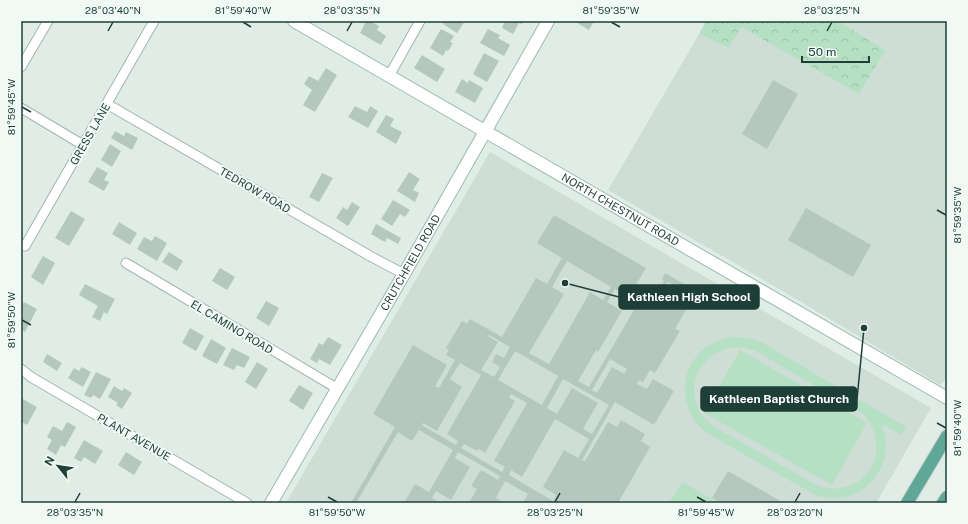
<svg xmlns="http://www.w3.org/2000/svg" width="968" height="524" viewBox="0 0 968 524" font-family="'Public Sans',sans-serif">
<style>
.built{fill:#ceddd6}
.forest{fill:url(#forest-crowns)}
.pitch{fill:#b6e0c3;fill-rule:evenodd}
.building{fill:#b5c8c0;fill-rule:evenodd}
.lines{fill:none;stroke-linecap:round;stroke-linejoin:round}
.street-casing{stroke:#a2b5af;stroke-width:11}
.secondary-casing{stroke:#9dbab0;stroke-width:14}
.primary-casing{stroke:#c0c9c7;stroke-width:14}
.street{stroke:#fff;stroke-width:9}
.secondary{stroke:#fff;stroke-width:12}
.primary{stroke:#5fa797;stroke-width:12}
.ticks{fill:none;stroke:#1e3f37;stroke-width:1.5}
.labels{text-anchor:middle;stroke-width:4;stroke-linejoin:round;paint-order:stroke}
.street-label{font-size:11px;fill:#1e3f37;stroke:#f1f9f5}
.leader{fill:none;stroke:#1e3f37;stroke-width:1.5}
.callout-dot{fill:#1e3f37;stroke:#f1f9f5;stroke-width:1.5}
.callout{fill:#1e3f37;stroke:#1e3f37;stroke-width:1.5}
.callout-label{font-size:12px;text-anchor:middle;font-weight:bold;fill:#fff}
.neatline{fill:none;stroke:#1e3f37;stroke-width:1.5}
.ticks-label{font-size:10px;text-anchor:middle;fill:#1e3f37}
</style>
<defs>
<pattern id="forest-crowns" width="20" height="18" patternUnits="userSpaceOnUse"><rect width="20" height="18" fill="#b6e0c3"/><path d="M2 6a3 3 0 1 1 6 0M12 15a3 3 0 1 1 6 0" fill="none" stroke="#9cc1a8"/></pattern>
</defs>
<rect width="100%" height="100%" fill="#e0ede7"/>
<!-- built -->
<path class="built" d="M838,21H947V378L940,385L798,300L608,190L699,34L729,48L740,26L859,94L886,50Z
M490,152L931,408L876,503H286Z"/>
<!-- forest -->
<path class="forest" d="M706,21H838L886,50L859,94L741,27L729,48L699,34Z"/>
<!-- pitch -->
<path class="pitch" d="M734,337L747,338L761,342L906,427L902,435L881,424C895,454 877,490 845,497C836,499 826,498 817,496L710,435C667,406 682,342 734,337ZM735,347L746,348L756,351L863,414C888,440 877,483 840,488C832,490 823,488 816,485L713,426C679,401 694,352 735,347Z
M740,350L867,423L832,485L704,413Z
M682,482L719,503H669Z"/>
<!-- building -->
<path class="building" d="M366,21H370L379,26L377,30L386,36L381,45L360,33Z
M445,21H465L457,33L443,24Z
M505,21H524L522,24L519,23L513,34L502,28Z
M574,21H594L589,30Z
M441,29L454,36L450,42L453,43L448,51L446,50L443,56L430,48Z
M488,29L500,35L498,38L510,45L504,56L480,43Z
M484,53L499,61L487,82L473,74Z
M422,55L445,69L437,82L414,68Z
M326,68L337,75L315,112L303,105L312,90L304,84L309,76L318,81Z
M462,79L468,83L469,80L483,88L475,103L455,92Z
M773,80L798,94L767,149L742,134Z
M355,106L367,112L370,106L378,111L368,128L348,117Z
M386,115L394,119L390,126L402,132L396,144L376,132Z
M115,131L124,136L126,132L138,138L132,150L111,138Z
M110,144L121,151L112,167L101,160Z
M97,167L108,173L104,180L109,182L104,191L88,182Z
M409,172L420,179L413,190L419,193L415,202L397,191Z
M322,173L333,178L319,202L309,197Z
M393,200L410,210L405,217L400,214L392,226L381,219Z
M352,202L360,207L348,226L336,218L343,207L347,210Z
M806,208L871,245L853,277L788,240Z
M71,211L85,219L69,246L55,238Z
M554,215L646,268L631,293L645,301L647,298L650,300L657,288L659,290L664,281L662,279L665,273L704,296L701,301L668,282L662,291L688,306L675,329L680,331L655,373L650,370L643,382L639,380L637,384L647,389L653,379L674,391L654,425L615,402L582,460L585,461L608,422L617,427L621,420L645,434L641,441L650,447L618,503H523L528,494L505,481L496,498L505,503H469L477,489L471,486L481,470L498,480L500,476L458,452L455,458L470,467L451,500L436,491L432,498L440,503H404L415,484L429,492L453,450L419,430L412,441L398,432L356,503H351L395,427L373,414L413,345L447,365L435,386L439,388L455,360L446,355L449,350L446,348L462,321L467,324L470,319L502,337L536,278L547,284L562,258L537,243ZM567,261L611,287L603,300L590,292L549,364L529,353L564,294L552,287ZM615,289L638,303L589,387L578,381L596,350L598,352L622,311L607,302ZM489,335L510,347L504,358L496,354L492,362L500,367L494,377L481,370L498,342L488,336ZM515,351L558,376L542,405L498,380ZM610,359L627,369L624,374L612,367L597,393L592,390ZM460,363L481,375L447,434L458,441L456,445L422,425L423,423L437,431L462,387L450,379ZM563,379L609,405L592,434L583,429L598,403L572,388L557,414L547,408ZM511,394L527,403L494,461L505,467L502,472L461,448L464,444L477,451L479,449L485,453L515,401L509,398ZM555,419L589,439L578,458L564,450L543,487L556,495L553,501L509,475L511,470L522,477Z
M119,222L137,233L130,245L112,234Z
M376,224L401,238L398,244L387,238L385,242L371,234Z
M155,236L167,243L157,261L137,249L144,237L152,241Z
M169,252L183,261L177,271L162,262Z
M43,256L55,263L43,285L31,277Z
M220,268L235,277L227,290L212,281Z
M85,284L115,299L107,314L104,312L100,321L92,317L98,306L79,295Z
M266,301L279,308L269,326L256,318Z
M24,302L37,309L25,332L21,329V307Z
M190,328L204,336L196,351L182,343Z
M328,337L342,345L330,365L319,359L317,363L310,359L319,343L323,345Z
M211,339L226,348L217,364L202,356Z
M232,348L250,357L244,368L237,365L234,370L223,365Z
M47,354L62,363L57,371L43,362Z
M257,362L268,369L256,389L245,382Z
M82,367L91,372L83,387L68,378L74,368L79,371Z
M96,372L111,379L100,399L93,395L91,398L84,395Z
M299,385L313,393L303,410L289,401Z
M114,386L122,391L124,388L132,393L122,409L116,405L118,403L108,397Z
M21,398L37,407L27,425L22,422L21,424Z
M67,422L76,427L65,447L61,445L56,455L47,449L52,440L47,437L53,426L62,431Z
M84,440L103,451L95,464L84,457L81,462L74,458Z
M126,452L142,462L134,475L118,465Z
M728,471L784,503H720L712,498Z"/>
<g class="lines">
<!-- street casing -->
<g class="street-casing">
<path id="street" d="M21,67L48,21
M389,76L420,21
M107,104L370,256L404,274
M21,108L83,145
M25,246L154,21
M126,263L338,389
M21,369L31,377L247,503"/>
</g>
<!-- secondary casing -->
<g class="secondary-casing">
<g id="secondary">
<path id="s1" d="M294,21L947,398"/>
<path id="s2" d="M271,503L404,274L548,21"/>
</g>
</g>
<!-- primary casing -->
<g class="primary-casing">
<path id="primary" d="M907,503L947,436
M943,503L947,497"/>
</g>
<!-- street -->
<use href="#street" class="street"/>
<!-- secondary -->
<use href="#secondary" class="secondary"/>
<!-- primary -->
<use href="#primary" class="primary"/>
</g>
<!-- ticks -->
<path class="ticks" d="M243,22L251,27M611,22L620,27M108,31L113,22M347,31L352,22M827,31L832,22M22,107L31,112M937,210L946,215M22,320L31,325M937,423L946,428M328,497L337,502M697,497L706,502M75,502L80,493M555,502L560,493M795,502L800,493"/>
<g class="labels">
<!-- street labels -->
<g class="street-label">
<text transform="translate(90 134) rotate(-60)" y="4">GRESS LANE</text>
<text transform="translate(255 190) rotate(30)" y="4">TEDROW ROAD</text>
<text dy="4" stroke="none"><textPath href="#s1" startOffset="377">NORTH CHESTNUT ROAD</textPath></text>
<text dy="4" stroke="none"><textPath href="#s2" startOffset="278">CRUTCHFIELD ROAD</textPath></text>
<text transform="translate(232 327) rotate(31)" y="4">EL CAMINO ROAD</text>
<text transform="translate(134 437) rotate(30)" y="4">PLANT AVENUE</text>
</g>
</g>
<!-- callouts -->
<path class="leader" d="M565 283L619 297M864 328L857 399"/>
<g class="callout-dot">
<circle cx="565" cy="283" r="4"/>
<circle cx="864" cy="328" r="4"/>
</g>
<g class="callout">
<rect x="619" y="285" width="140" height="24" rx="4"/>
<rect x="701" y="387" width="156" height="24" rx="4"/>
</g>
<g class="callout-label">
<text x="689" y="301">Kathleen High School</text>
<text x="779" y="403">Kathleen Baptist Church</text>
</g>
<!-- border -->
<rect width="968" height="524" fill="none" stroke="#f1f9f5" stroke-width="44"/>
<!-- north arrow -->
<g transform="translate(58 466) rotate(300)" stroke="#f1f9f5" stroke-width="3" paint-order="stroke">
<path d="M0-3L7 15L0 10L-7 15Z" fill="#1e3f37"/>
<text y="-6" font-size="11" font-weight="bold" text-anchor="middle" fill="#1e3f37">N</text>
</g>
<!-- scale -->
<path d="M802 56v6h67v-6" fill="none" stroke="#1e3f37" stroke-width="2"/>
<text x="808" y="56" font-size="12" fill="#1e3f37" stroke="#f1f9f5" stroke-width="3" paint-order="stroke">50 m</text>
<rect x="22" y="22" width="924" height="480" class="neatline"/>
<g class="ticks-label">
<text x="113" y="14">28°03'40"N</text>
<text x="243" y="14">81°59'40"W</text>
<text x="352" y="14">28°03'35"N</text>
<text x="611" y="14">81°59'35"W</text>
<text x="832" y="14">28°03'25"N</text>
<text transform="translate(11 107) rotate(-90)" y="4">81°59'45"W</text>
<text transform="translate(957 215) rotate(-90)" y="4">81°59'35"W</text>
<text transform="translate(11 320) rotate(-90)" y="4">81°59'50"W</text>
<text transform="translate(957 428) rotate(-90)" y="4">81°59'40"W</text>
<text x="75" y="516">28°03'35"N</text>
<text x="337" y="516">81°59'50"W</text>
<text x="555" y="516">28°03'25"N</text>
<text x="706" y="516">81°59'45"W</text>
<text x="795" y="516">28°03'20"N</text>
</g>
</svg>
